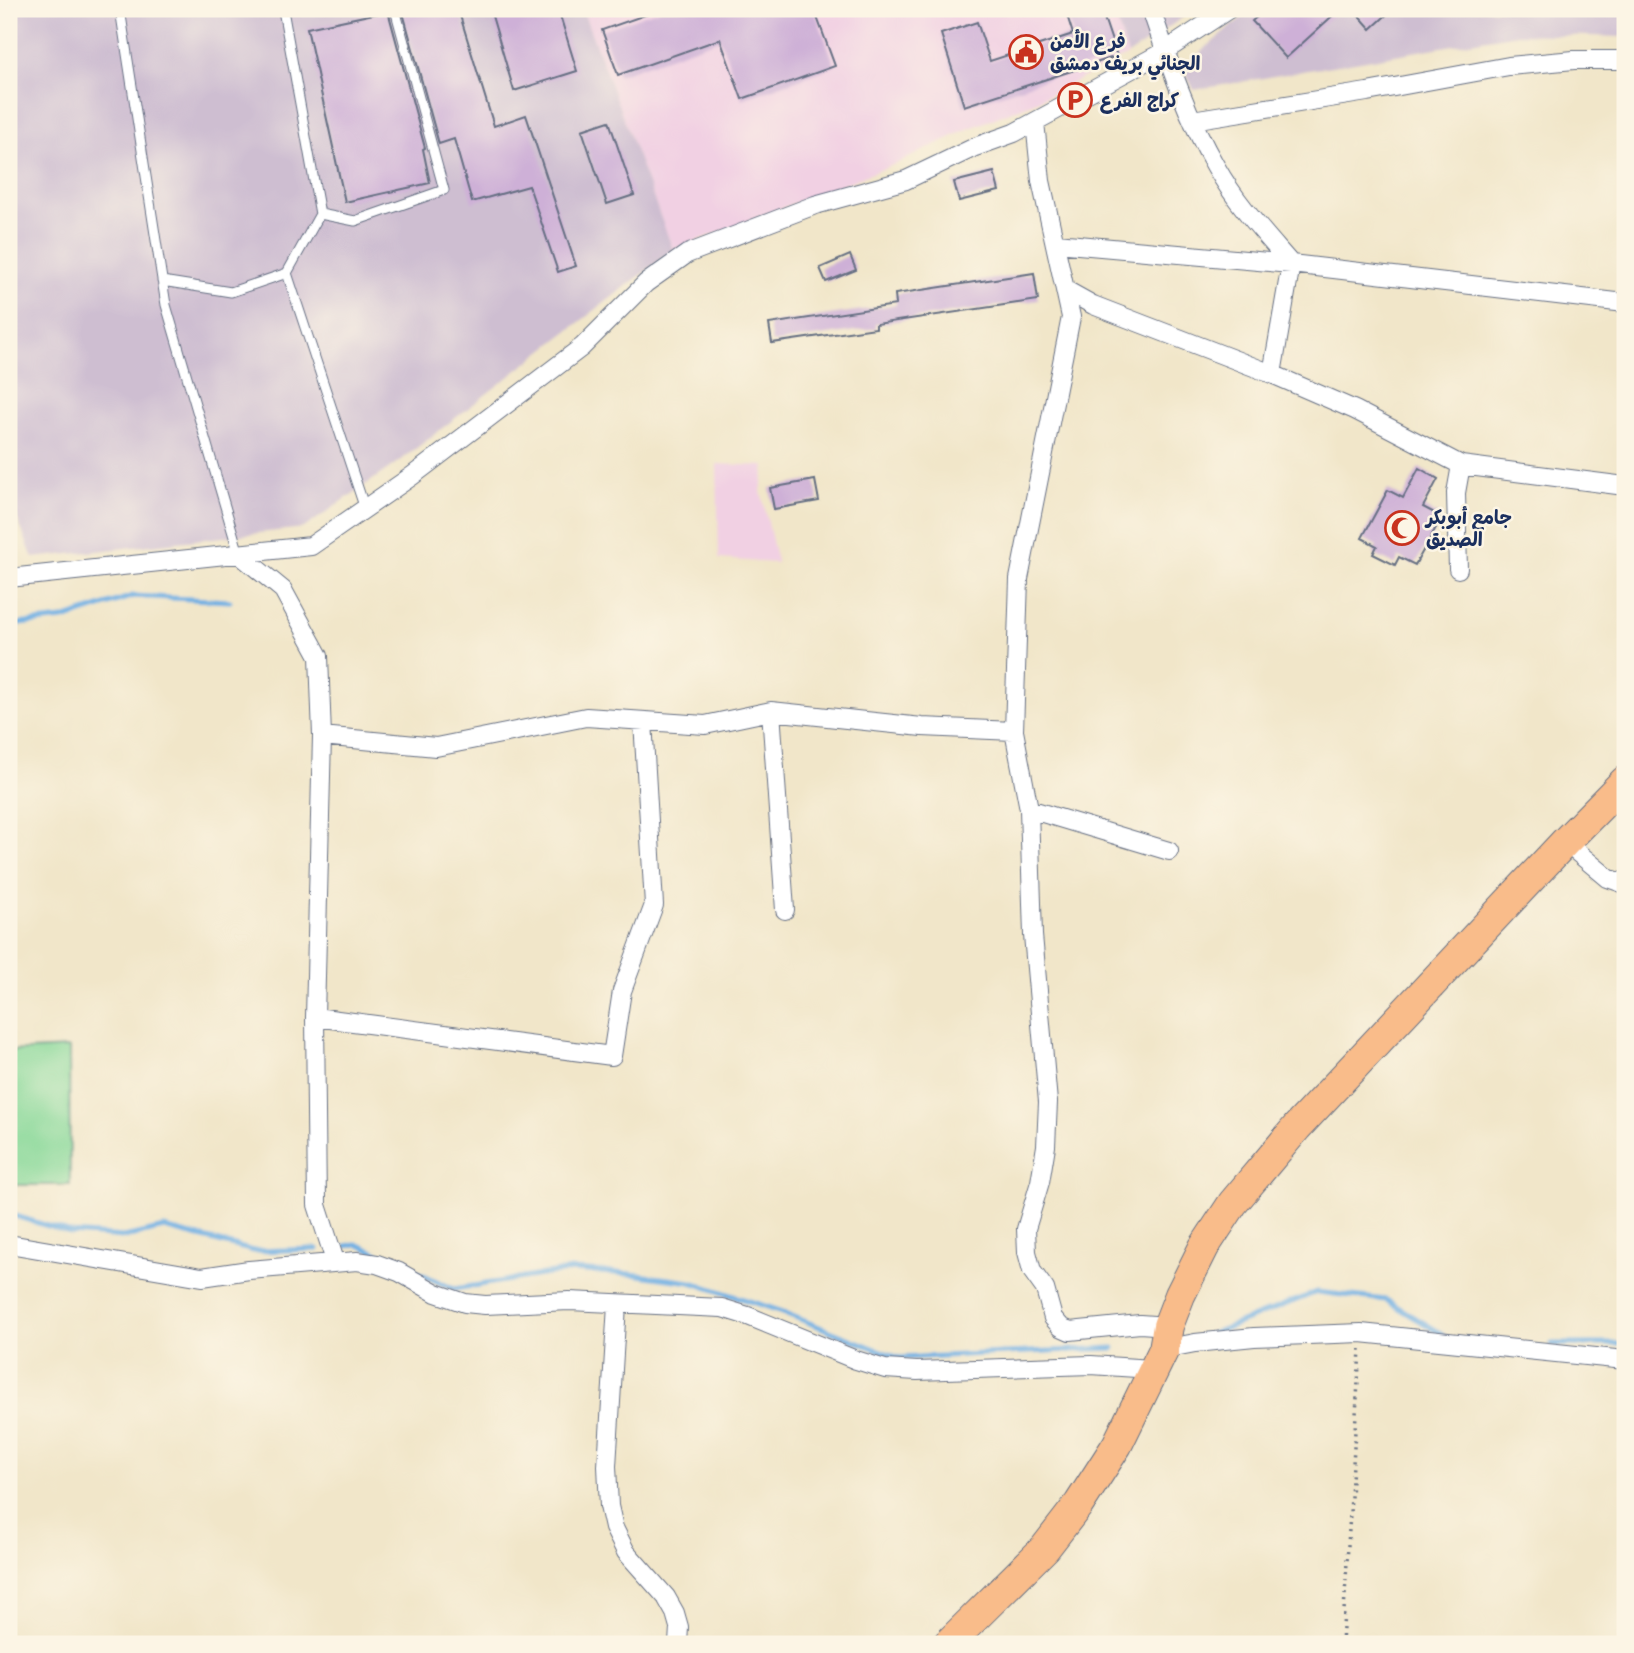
<svg xmlns="http://www.w3.org/2000/svg" width="1634" height="1653" viewBox="0 0 1634 1653" font-family="'Gochi Hand','Playpen Sans Arabic',sans-serif">
<style>
.built{fill:#f1d0e3}
.industrial{fill:#cebed1}
.green{fill:#87d898;stroke:#51847b;stroke-width:2}
.lines{fill:none;stroke-linecap:round;stroke-linejoin:round}
.stream{stroke:#6eafe3;stroke-width:5}
.building{fill:#ceb0d7}
.lane-casing{stroke:#666f83;stroke-width:11}
.street-casing{stroke:#666f83;stroke-width:20}
.primary-casing{stroke:#666f83;stroke-width:32}
.path{stroke:#666f83;stroke-width:3.5;stroke-dasharray:2 5;stroke-linecap:butt}
.lane{stroke:#fff;stroke-width:9}
.street{stroke:#fff;stroke-width:18}
.primary{stroke:#f9bc8a;stroke-width:30}
.labels{text-anchor:middle;stroke-width:5;stroke-linejoin:round;paint-order:stroke}
.poi-label{font-size:19px;font-weight:bold;fill:#1b2f5e;stroke:#fcf5e5;text-anchor:start}
</style>
<rect width="100%" height="100%" fill="#fcf5e5"/>
<filter id="ink" filterUnits="userSpaceOnUse"><feTurbulence type="fractalNoise" baseFrequency=".0143" numOctaves="2"/><feDisplacementMap in="SourceGraphic" scale="14" xChannelSelector="R" yChannelSelector="G"/><feConvolveMatrix kernelMatrix="1 2 1 2 8 2 1 2 1" color-interpolation-filters="sRGB"/></filter>
<filter id="wash" filterUnits="userSpaceOnUse"><feTurbulence type="fractalNoise" baseFrequency=".00686" numOctaves="4" result="noise"/><feDisplacementMap in="SourceGraphic" scale="28" xChannelSelector="R" yChannelSelector="G"/><feGaussianBlur stdDeviation="1.57" result="paint"/><feColorMatrix in="noise" values="0 0 0 0 0 0 0 0 0 0 0 0 0 0 0 0 0 1.4 0 .05"/><feComposite in="paint" operator="in"/></filter>
<g filter="url(#wash)">
<rect width="100%" height="100%" fill="#f1e6c9"/>
<!-- built -->
<path class="built" d="M582,9H1113L1128,55L1037,101L968,129L898,163L673,250Z
M717,464L765,466L761,491L777,563L719,559Z"/>
<!-- industrial -->
<path class="industrial" d="M9,9H582L673,250L401,460L304,528L33,558L9,498Z
M1113,9H1195L1128,55Z
M1252,9H1625V37L1517,34L1194,90L1183,67Z"/>
<!-- green -->
<path class="green" d="M69,1048L70,1185H9V1051Z"/>
<g class="lines">
<!-- stream -->
<path class="stream" d="M9,625L63,619L133,596L230,601
M9,1214L71,1233L124,1237L164,1228L254,1251L317,1249
M346,1246L357,1244L454,1289L572,1270L631,1274L691,1282L774,1309L899,1358L1114,1348
M1211,1334L1317,1292L1386,1300L1442,1334
M1552,1344H1625"/>
</g>
<g id="blocks">
<!-- building -->
<path class="building" d="M402,9H458L494,126L526,115L576,266L558,272L529,186L472,202L454,139L439,144Z
M490,9H558L577,71L514,91Z
M662,9H814L835,66L742,99L720,39L618,75L602,30Z
M1065,9H1101L1117,56L964,106L941,34L977,22L990,61L1073,34Z
M1266,9H1340L1286,58L1252,21Z
M1353,9H1393L1371,29Z
M388,11L425,148L423,149L430,183L345,202L307,28Z
M609,121L634,195L607,204L582,130Z
M994,172L999,191L959,201L954,182Z
M850,255L856,270L826,282L820,268Z
M1034,273L1038,300L876,324V328L772,343L769,324L896,305L895,294Z
M1419,468L1438,479L1423,507L1442,517L1415,565L1399,557L1395,565L1373,554L1377,546L1362,538L1388,490L1403,498Z
M815,480L819,501L774,509L770,488Z"/>
</g>
</g>
<g filter="url(#ink)">
<use href="#blocks" fill-opacity="0" stroke="#666f83" stroke-width="2"/>
<g class="lines">
<!-- lane casing -->
<g class="lane-casing">
<path id="lane" d="M120,9L166,305L239,554
M283,10L320,214L287,273L365,509
M320,214L355,221L444,190L395,9
M162,281L231,292L287,273"/>
</g>
<!-- street casing -->
<g class="street-casing">
<path id="street" d="M1151,9C1169,63 1187,117 1216,167C1236,203 1265,234 1291,264L1272,374
M1192,120L1367,92L1509,66L1574,60H1625
M1035,122L1041,181L1071,317L1019,579L1014,731L1029,809L1033,935L1048,1102L1046,1146L1040,1182L1026,1229L1027,1252L1032,1271L1045,1289L1053,1318L1061,1327L1070,1331L1140,1324L1168,1326
M1056,243L1291,264L1625,303
M1066,290L1093,305L1272,374L1355,410L1461,465L1625,486
M239,554L283,590L319,656L322,736L315,1017L317,1205L335,1261
M1458,569L1456,493L1461,465
M9,578L311,546L412,476L582,347L646,283L687,254L815,205L906,180L975,147L1014,133L1165,51L1229,9
M771,711L785,910
M322,736L436,747L586,717L705,725L771,711L922,727L1014,731
M1029,809L1169,851
M1565,842L1608,878L1625,884
M315,1017L612,1056L622,991L654,905L643,721
M9,1244L202,1277L249,1270L357,1261L377,1264L399,1272L436,1293L465,1303L485,1305L569,1301L722,1308L748,1316L856,1360L885,1369L917,1371L1091,1365L1152,1369
M617,1305L607,1466L609,1506L614,1528L626,1552L666,1597L675,1613L679,1627L678,1644
M1164,1349L1195,1343L1254,1337L1361,1333L1625,1360"/>
</g>
<!-- primary casing -->
<g class="primary-casing">
<path id="primary" d="M948,1644L1045,1548L1079,1504L1117,1445L1164,1349L1168,1326L1180,1295L1204,1247L1233,1203L1297,1127L1565,842L1625,781"/>
</g>
<!-- path -->
<path class="path" d="M1342,1644L1360,1349"/>
<!-- lane -->
<use href="#lane" class="lane"/>
<!-- street -->
<use href="#street" class="street"/>
<!-- primary -->
<use href="#primary" class="primary"/>
</g>
</g>
<!-- icons -->
<defs>
<g id="civic-ring" transform="scale(1.75)"><circle r="9.5" fill="#fcf5e5" stroke="#c8321e" stroke-width="1.5"/><path d="M-.6-6.5H3V-4.5H.6V-3L4-1V1h2V6H-6V1h2V-1L-.6-3ZM-1.2 2.5V6h2.4V2.5Z" fill="#c8321e"/></g>
<g id="parking-ring" transform="scale(1.75)"><circle r="9.5" fill="#fcf5e5" stroke="#c8321e" stroke-width="1.5"/><path d="M-3.5-5.5H1a3.5 3.5 0 0 1 0 7H-1V5.5H-3.5ZM-1-3.4V-.6H.8a1.4 1.4 0 0 0 0-2.8Z" fill="#c8321e"/></g>
<g id="mosque-ring" transform="scale(1.75)"><circle r="9.5" fill="#fcf5e5" stroke="#c8321e" stroke-width="1.5"/><path d="M3.5-4.9A6 6 0 1 0 3.5 4.9A5 5 0 1 1 3.5-4.9Z" fill="#c8321e"/></g>
</defs>
<g fill-rule="evenodd">
<use href="#civic-ring" x="1026" y="52"/>
<use href="#parking-ring" x="1075" y="100"/>
<use href="#mosque-ring" x="1402" y="528"/>
</g>
<g class="labels">
<!-- poi labels -->
<g class="poi-label">
<text x="1050" y="48">فرع الأمن<tspan x="1050" dy="22">الجنائي بريف دمشق</tspan></text>
<text x="1100" y="107">كراج الفرع</text>
<text x="1426" y="524">جامع أبوبكر<tspan x="1426" dy="22">الصديق</tspan></text>
</g>
</g>
<!-- margin -->
<rect width="1634" height="1653" fill="none" stroke="#fcf5e5" stroke-width="35"/>
</svg>
